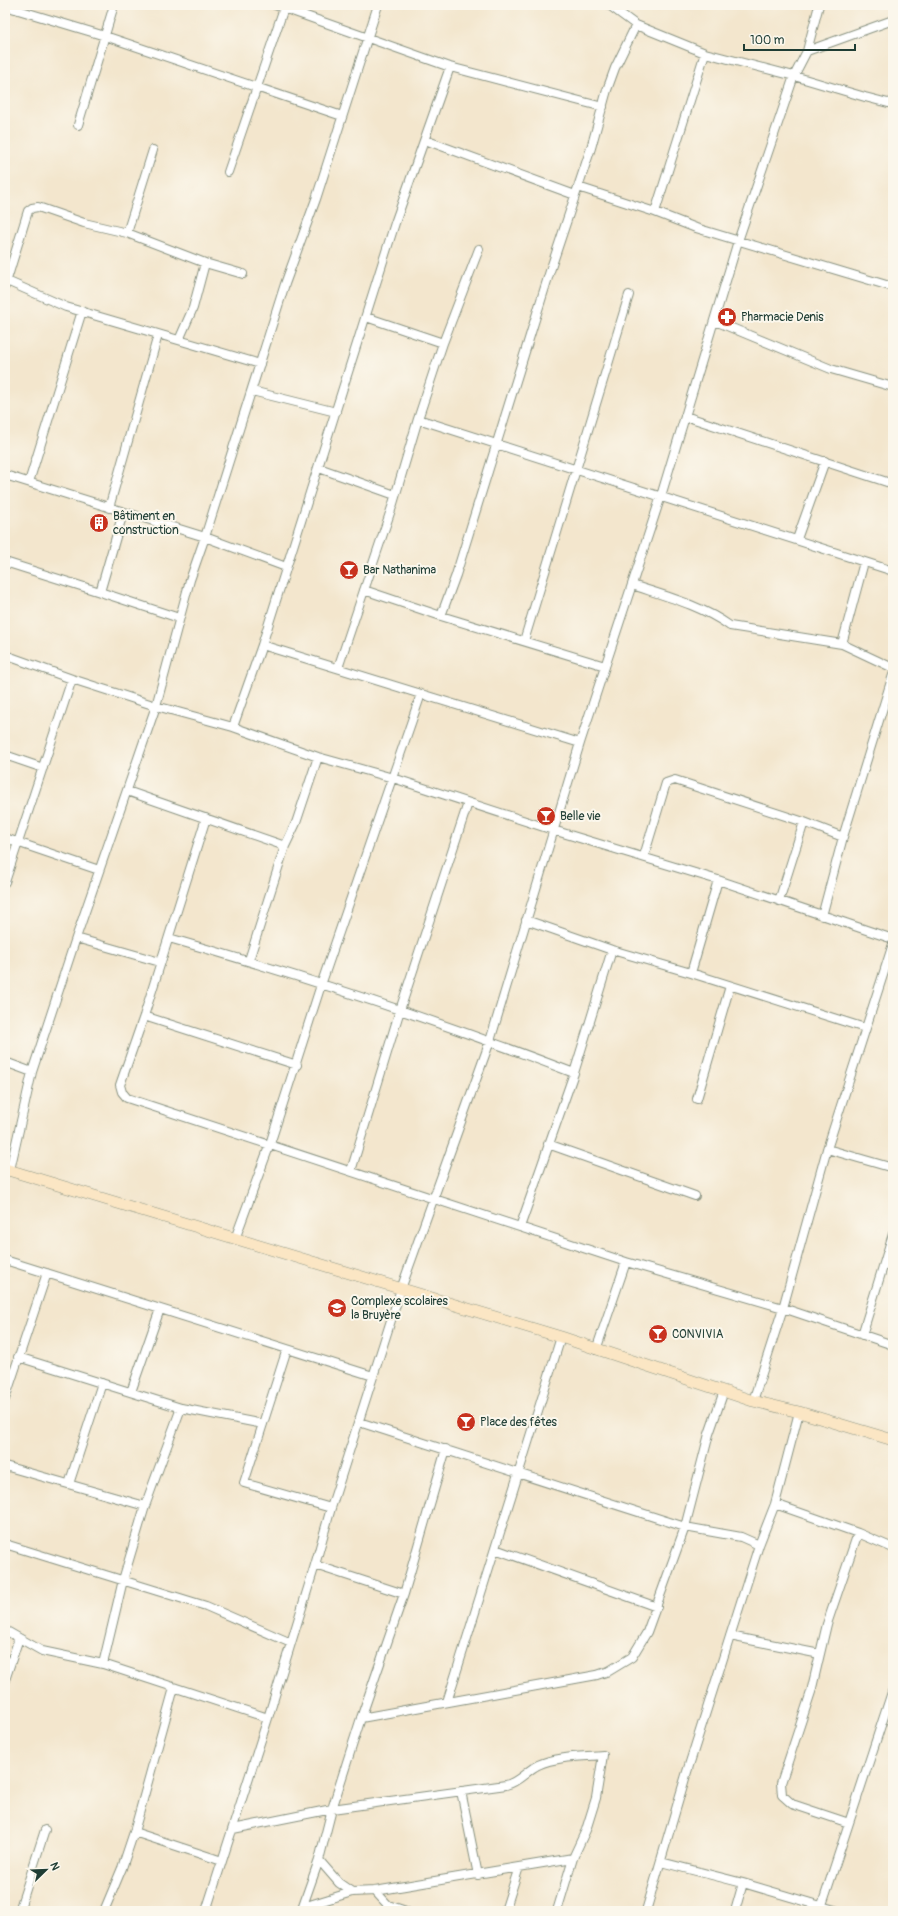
<svg xmlns="http://www.w3.org/2000/svg" width="898" height="1916" viewBox="0 0 898 1916" font-family="Pangolin,sans-serif">
<style>
.lines{fill:none;stroke-linecap:round;stroke-linejoin:round}
.street-casing{stroke:#899280;stroke-width:10}
.secondary-casing{stroke:#899280;stroke-width:12}
.street{stroke:#fff;stroke-width:8}
.secondary{stroke:#fbe6c4;stroke-width:11}
.labels{text-anchor:middle;stroke-width:4;stroke-linejoin:round;paint-order:stroke}
.poi-label{font-size:12px;fill:#1f3d34;stroke:#fbf7ec;text-anchor:start}
</style>
<rect width="100%" height="100%" fill="#fbf7ec"/>
<filter id="ink" filterUnits="userSpaceOnUse"><feTurbulence type="fractalNoise" baseFrequency=".025" numOctaves="2"/><feDisplacementMap in="SourceGraphic" scale="8" xChannelSelector="R" yChannelSelector="G"/><feConvolveMatrix kernelMatrix="1 2 1 2 8 2 1 2 1" color-interpolation-filters="sRGB"/></filter>
<filter id="wash" filterUnits="userSpaceOnUse"><feTurbulence type="fractalNoise" baseFrequency=".012" numOctaves="4" result="noise"/><feDisplacementMap in="SourceGraphic" scale="16" xChannelSelector="R" yChannelSelector="G"/><feGaussianBlur stdDeviation="0.9" result="paint"/><feColorMatrix in="noise" values="0 0 0 0 0 0 0 0 0 0 0 0 0 0 0 0 0 1.4 0 .05"/><feComposite in="paint" operator="in"/></filter>
<g filter="url(#wash)">
<rect width="100%" height="100%" fill="#f3e6cd"/>
</g>
<g filter="url(#ink)">
<g class="lines">
<!-- street casing -->
<g class="street-casing">
<path id="street" d="M275,5L450,67L603,107
M609,5L636,25L705,53L794,76L865,97L888,103L893,102
M5,6L105,36L342,116
M807,51L893,20
M78,125L114,5
M425,140L575,195
M153,150L127,233L205,263L243,274
M228,172L285,5
M578,187L655,212L696,228L893,287
M655,212L705,53
M7,281L66,307L260,364
M5,286L28,211L32,208L38,207L84,223L127,233
M366,317L443,343
M715,321L831,369L893,387
M179,340L193,308L205,263
M252,391L336,412
M685,416L893,484
M418,419L893,571
M319,468L395,495
M5,475L205,537L286,567
M29,482L82,311
M109,508L158,335
M123,513L100,592L179,618
M797,539L825,461
M5,562L100,592
M632,585C665,596 701,605 730,626L842,644L893,668
M364,590L441,616L605,666
M441,616L456,575L550,271L591,148L607,90L615,68L636,25
M524,641L629,295
M842,644L864,562
M262,645L580,743
M5,655L72,679L156,706L233,727L318,757L393,778L553,830L718,880L893,939
M338,668L392,507L418,419L443,343L479,249
M233,727L262,645L395,223L450,67
M5,755L43,768
M127,791L285,846
M206,818L144,1016L120,1085L122,1092L127,1098L626,1262L783,1308L893,1345
M5,838L99,870
M644,856L666,783L675,780L804,822L843,837
M5,882L72,679
M779,901L804,822
M822,916L843,837L893,675
M526,920L612,950L691,973L865,1028
M76,938L160,962
M169,938C306,977 441,1022 574,1073
M249,960L285,846L296,823L318,757
M691,973L718,880
M144,1016L297,1065
M5,1062L32,1072
M697,1099L730,986
M548,1144L695,1196
M827,1149L893,1168
M10,1170L32,1072L76,938L156,706L190,580L205,537L285,284L316,199L378,5
M351,1171L400,1010L468,803
M520,1227L574,1073L612,950
M235,1239L270,1144L321,985L421,694
M5,1260L373,1376
M862,1335L893,1234
M287,1349L244,1483L331,1508
M596,1350L626,1262
M18,1357L181,1408L263,1424
M131,1392L160,1309
M5,1399L47,1273
M753,1401L783,1308L827,1149L893,944
M359,1422L685,1527L741,1537L759,1545
M5,1466L145,1506
M69,1484L102,1383
M775,1504L858,1533L893,1548
M5,1544L206,1606L291,1643
M495,1549L657,1607
M315,1565L404,1594
M5,1630L42,1651L103,1664L268,1718
M730,1636L820,1654
M103,1664L123,1580L145,1506L181,1408
M5,1680L19,1638
M447,1702L561,1337
M361,1718L597,1675L609,1671L632,1657L647,1632L685,1527L709,1434L724,1391
M461,1791L478,1875
M849,1823L792,1804L782,1795L781,1783L811,1692L827,1624L858,1533
M233,1829L332,1809L506,1785C519,1782 526,1771 538,1765C558,1756 582,1757 603,1755L596,1798L586,1830L573,1858L557,1911
M134,1832L222,1861
M319,1860L339,1883L352,1892
M661,1862L743,1883L838,1911
M375,1891L388,1905L406,1911
M822,1905L893,1689
M303,1907L352,1892L375,1891L573,1858
M19,1911L45,1830
M104,1911L122,1868L134,1832L174,1688
M206,1911L268,1718L315,1565L331,1508L401,1289L490,1041L580,743L661,496L738,241L794,76L807,51L819,5
M301,1911L319,1860L332,1809L361,1718L404,1594L446,1449
M505,1911L519,1867
M646,1911L686,1775L759,1545L775,1504L799,1412
M735,1911L743,1883"/>
</g>
<!-- secondary casing -->
<g class="secondary-casing">
<path id="secondary" d="M5,1169L561,1337L753,1401L799,1412L893,1440"/>
</g>
<!-- street -->
<use href="#street" class="street"/>
<!-- secondary -->
<use href="#secondary" class="secondary"/>
</g>
</g>
<!-- icons -->
<defs>
<g id="pharmacy-disc" transform="scale(1)"><circle r="9.5" fill="#c8321e" stroke="#fbf7ec"/><path d="M-2-6h4v4h4v4h-4v4h-4v-4h-4v-4h4Z" fill="#fff"/></g>
<g id="building-disc" transform="scale(1)"><circle r="9.5" fill="#c8321e" stroke="#fbf7ec"/><path d="M-4-6H4V6H1V3H-1V6H-4ZM-2.5-4.3h1.7v1.8h-1.7ZM.8-4.3h1.7v1.8H.8ZM-2.5-1h1.7V.8h-1.7ZM.8-1h1.7V.8H.8Z" fill="#fff"/></g>
<g id="bar-disc" transform="scale(1)"><circle r="9.5" fill="#c8321e" stroke="#fbf7ec"/><path d="M-6-5H6L.8 .8V4.5H3.5V6h-7V4.5H-.8V.8Z" fill="#fff"/></g>
<g id="school-disc" transform="scale(1)"><circle r="9.5" fill="#c8321e" stroke="#fbf7ec"/><path d="M0-5L7-2L0 1L-7-2ZM-4 1L0 2.5L4 1V4Q0 6-4 4Z" fill="#fff"/></g>
</defs>
<g fill-rule="evenodd">
<use href="#pharmacy-disc" x="727" y="317"/>
<use href="#building-disc" x="99" y="523"/>
<use href="#bar-disc" x="349" y="570"/>
<use href="#bar-disc" x="546" y="816"/>
<use href="#school-disc" x="337" y="1308"/>
<use href="#bar-disc" x="658" y="1334"/>
<use href="#bar-disc" x="466" y="1422"/>
</g>
<g class="labels">
<!-- poi labels -->
<g class="poi-label">
<text x="741" y="321">Pharmacie Denis</text>
<text x="113" y="520">Bâtiment en<tspan x="113" dy="14">construction</tspan></text>
<text x="363" y="574">Bar Nathanima</text>
<text x="560" y="820">Belle vie</text>
<text x="351" y="1305">Complexe scolaires<tspan x="351" dy="14">la Bruyère</tspan></text>
<text x="672" y="1338">CONVIVIA</text>
<text x="480" y="1426">Place des fêtes</text>
</g>
</g>
<!-- margin -->
<rect width="898" height="1916" fill="none" stroke="#fbf7ec" stroke-width="20"/>
<!-- north arrow -->
<g transform="translate(46 1870) rotate(67)" stroke="#fbf7ec" stroke-width="3" paint-order="stroke">
<path d="M0-3L7 15L0 10L-7 15Z" fill="#1f3d34"/>
<text y="-6" font-size="11" font-weight="bold" text-anchor="middle" fill="#1f3d34">N</text>
</g>
<!-- scale -->
<path d="M744 44v6h111v-6" fill="none" stroke="#1f3d34" stroke-width="2"/>
<text x="750" y="44" font-size="12" fill="#1f3d34" stroke="#fbf7ec" stroke-width="3" paint-order="stroke">100 m</text>
</svg>
